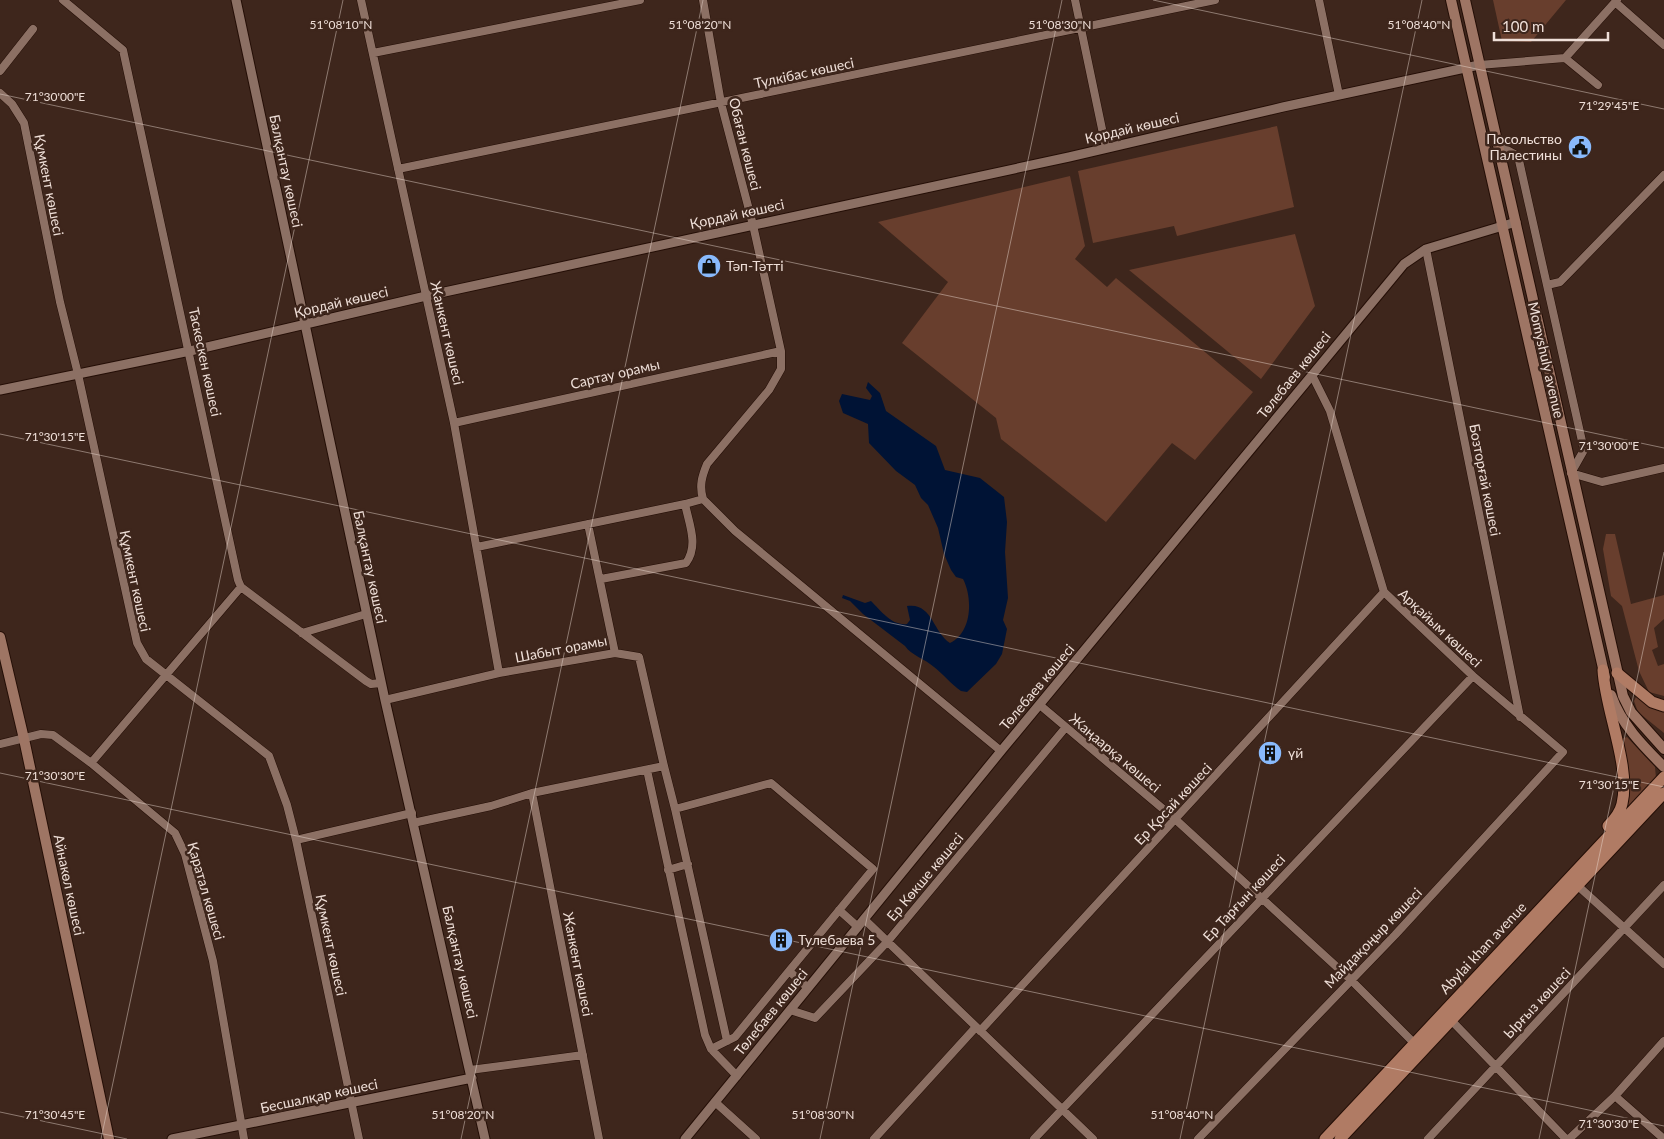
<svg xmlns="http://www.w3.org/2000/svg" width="1664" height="1139" viewBox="0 0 1664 1139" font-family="Lato,sans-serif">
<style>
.green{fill:#683e2d}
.water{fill:#001335}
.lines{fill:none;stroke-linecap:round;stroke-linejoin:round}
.minor-casing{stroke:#240e06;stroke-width:9}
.tertiary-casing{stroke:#240e06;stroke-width:11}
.secondary-casing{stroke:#240e06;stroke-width:12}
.primary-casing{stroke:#240e06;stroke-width:13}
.minor{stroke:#8c7064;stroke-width:8}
.tertiary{stroke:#8c7064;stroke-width:9}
.secondary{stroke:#9e7564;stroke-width:10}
.primary{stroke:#b07b64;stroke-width:11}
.ticks{fill:none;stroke:#efdfd8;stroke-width:1;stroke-opacity:0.45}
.labels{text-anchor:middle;stroke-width:5;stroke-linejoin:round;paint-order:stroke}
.street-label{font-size:14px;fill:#efdfd8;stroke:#3e261c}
.poi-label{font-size:14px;fill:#efdfd8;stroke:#3e261c;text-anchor:start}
.ticks-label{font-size:12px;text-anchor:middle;fill:#efdfd8;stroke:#3e261c;stroke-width:5;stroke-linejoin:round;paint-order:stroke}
</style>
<rect width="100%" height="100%" fill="#3e261c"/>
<!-- green -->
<path class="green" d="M1493,0H1566L1531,42L1502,41Z
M1277,126L1294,207L1177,236L1174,226L1093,243L1078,171Z
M1070,176L1085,246L1075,259L1107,287L1116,278L1253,392L1195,460L1172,443L1106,522L1001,439L996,418L902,343L948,282L878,222Z
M1295,234L1315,306L1261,379L1129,270Z
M1606,534H1615L1631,604L1664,595V619L1654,628L1658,647L1652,650L1658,666L1664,664V696L1649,692L1639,671L1622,606L1611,596L1603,549Z
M1637,695L1664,710V733L1638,712L1634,701Z
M1627,737L1655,767L1656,778L1624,813C1636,789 1627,764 1621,739Z"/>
<!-- water -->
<path class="water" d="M868,382L880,393L886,411L936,446L945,470L980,478L1004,497L1007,522L1005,552L1008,598L1003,620L1007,629L1002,654L996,664L967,692L961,691C951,684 943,674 934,667C925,659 911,655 905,646L863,614L850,601L842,598L843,595L865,603L871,601C881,611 892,626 907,624L910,620L907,606C932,602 933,632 950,643C972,633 973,598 963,579L956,577L951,570L944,554L938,528L928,505L921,498L915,485L896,471L869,443L868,424L843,413L839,401L842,394L870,400L872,396L866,388Z"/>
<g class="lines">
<!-- minor casing -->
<g class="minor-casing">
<path id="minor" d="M63,0L123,50L238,580L241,587L366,681L371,684L381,683
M361,0L454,423L499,673
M1075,0L1106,148
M1319,0L1339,95
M1615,2L1664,45
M373,53L640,0
M1565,58L1598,85
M1479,65L1565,58L1617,0
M0,71L33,29
M0,93L12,104L24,123L60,302L78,374L137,643L146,659L269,756L287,805L296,840L359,1139
M1498,145L1518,156L1584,450L1571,473L1602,482L1664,468
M398,169L1215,0
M1426,249L1520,717
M1547,285L1560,282L1664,175
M454,423L781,351
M703,499L735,531L1001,751
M477,547L685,504
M601,579L686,563C699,545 689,524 685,504L703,499C699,486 702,476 707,464L769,390L781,369V351L753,225L721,103L703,0
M302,633L366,614
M615,653L639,657L664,766
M385,700L499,673L615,653L588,524
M1041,706L1175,819L1350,979L1415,1044
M0,744L41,734L53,735L91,763L175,833L185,854L213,961L244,1139
M91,763L241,587
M647,770L705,1035L711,1049L737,1076
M532,793L599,1139
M413,823L491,806L532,793L664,766L675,809
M296,840L412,813
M668,870L688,864
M1578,886L1664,964
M839,910L858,927
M865,920L1093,1139
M790,1010L815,1018L888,941L1066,727
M1449,1018L1566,1139
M980,1031L1384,592
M727,1041L675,809L771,783L873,869L789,971L808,988
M711,1049L735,1037L789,971
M470,1070L583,1055
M1615,1096L1664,1139
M715,1102L756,1139
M874,1139L976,1027
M1034,1139L1473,676
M1198,1139L1395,935L1563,752L1473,676L1384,592L1330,411L1312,375
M1428,1139L1664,885
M1569,1139L1615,1096L1664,1041"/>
</g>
<!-- tertiary casing -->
<g class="tertiary-casing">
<path id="tertiary" d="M236,0L385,700L485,1139
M0,390L190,351L426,296L1069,157L1283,107L1479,65
M172,1139L472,1078
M685,1139L1001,751L1404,264L1426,249L1516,222"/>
</g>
<!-- secondary casing -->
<g class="secondary-casing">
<path id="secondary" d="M1451,0L1605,677
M1465,0L1623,696L1631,712L1664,749
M0,637L24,739L109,1139
M1611,695C1621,724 1643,746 1664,767"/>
</g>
<!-- primary casing -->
<g class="primary-casing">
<path id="primary" d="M1603,670C1605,710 1631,766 1622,804C1620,813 1614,820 1608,826
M1617,673L1652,702L1664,706
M1325,1139L1664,777
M1340,1139L1664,793"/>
</g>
<!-- minor -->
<use href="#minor" class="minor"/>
<!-- tertiary -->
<use href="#tertiary" class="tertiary"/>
<!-- secondary -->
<use href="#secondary" class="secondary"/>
<!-- primary -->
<use href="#primary" class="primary"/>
</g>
<!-- ticks -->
<path class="ticks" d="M1153,0L1664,109M0,94L1664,448M0,434L1664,787M0,773L1664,1126M0,1112L127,1139M101,1139L343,0M461,1139L703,0M820,1139L1062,0M1180,1139L1422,0M1539,1139L1664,552"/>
<!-- icons -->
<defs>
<g id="civic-disc" transform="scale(1.25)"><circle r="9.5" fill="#89bafc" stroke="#3e261c"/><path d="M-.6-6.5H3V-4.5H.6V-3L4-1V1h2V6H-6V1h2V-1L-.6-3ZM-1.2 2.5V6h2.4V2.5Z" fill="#111"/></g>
<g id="shop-disc" transform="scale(1.25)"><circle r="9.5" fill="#89bafc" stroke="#3e261c"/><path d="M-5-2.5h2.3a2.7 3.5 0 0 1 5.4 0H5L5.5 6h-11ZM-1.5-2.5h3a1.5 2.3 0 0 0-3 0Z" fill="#111"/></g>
<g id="building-disc" transform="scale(1.25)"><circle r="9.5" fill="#89bafc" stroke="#3e261c"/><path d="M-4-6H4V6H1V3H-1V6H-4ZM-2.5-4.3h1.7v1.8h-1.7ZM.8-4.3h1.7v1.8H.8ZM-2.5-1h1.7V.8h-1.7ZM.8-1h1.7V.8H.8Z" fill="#111"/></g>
</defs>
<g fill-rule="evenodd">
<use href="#civic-disc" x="1580" y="147"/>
<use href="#shop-disc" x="709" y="266"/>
<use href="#building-disc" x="1270" y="753"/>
<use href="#building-disc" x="781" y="940"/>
</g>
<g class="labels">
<!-- street labels -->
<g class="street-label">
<text transform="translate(804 73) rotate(-12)" y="5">Түлкібас көшесі</text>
<text transform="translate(1132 128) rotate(-13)" y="5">Қордай көшесі</text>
<text transform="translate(745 144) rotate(76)" y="5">Обаған көшесі</text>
<text transform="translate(286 171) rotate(78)" y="5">Балқантау көшесі</text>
<text transform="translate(49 185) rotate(79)" y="5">Құмкент көшесі</text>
<text transform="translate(737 214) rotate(-12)" y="5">Қордай көшесі</text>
<text transform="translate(341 302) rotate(-13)" y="5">Қордай көшесі</text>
<text transform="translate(447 333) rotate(77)" y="5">Жанкент көшесі</text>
<text transform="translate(1546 360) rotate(77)" y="5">Momyshuly avenue</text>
<text transform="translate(205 362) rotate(78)" y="5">Таскескен көшесі</text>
<text transform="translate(615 374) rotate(-13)" y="5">Сартау орамы</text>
<text transform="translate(1294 375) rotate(-51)" y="5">Төлебаев көшесі</text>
<text transform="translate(1485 480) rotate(79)" y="5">Бозторғай көшесі</text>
<text transform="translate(370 567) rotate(78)" y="5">Балқантау көшесі</text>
<text transform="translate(135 581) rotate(78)" y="5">Құмкент көшесі</text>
<text transform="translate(1440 628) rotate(43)" y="5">Арқайым көшесі</text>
<text transform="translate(561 649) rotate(-11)" y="5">Шабыт орамы</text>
<text transform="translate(1037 687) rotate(-50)" y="5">Төлебаев көшесі</text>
<text transform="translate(1115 753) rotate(40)" y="5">Жаңаарқа көшесі</text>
<text transform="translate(1173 804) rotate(-47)" y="5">Ер Қосай көшесі</text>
<text transform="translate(925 877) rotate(-50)" y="5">Ер Көкше көшесі</text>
<text transform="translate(69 885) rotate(78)" y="5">Айнакөл көшесі</text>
<text transform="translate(206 891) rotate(74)" y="5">Қаратал көшесі</text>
<text transform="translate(1244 898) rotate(-47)" y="5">Ер Тарғын көшесі</text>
<text transform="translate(1373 938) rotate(-46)" y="5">Майдақоңыр көшесі</text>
<text transform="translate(331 945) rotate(78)" y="5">Құмкент көшесі</text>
<text transform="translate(1483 948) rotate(-47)" y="5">Abylai khan avenue</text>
<text transform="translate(460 962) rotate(77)" y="5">Балқантау көшесі</text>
<text transform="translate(578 964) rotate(79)" y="5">Жанкент көшесі</text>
<text transform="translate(1537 1003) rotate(-47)" y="5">Ырғыз көшесі</text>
<text transform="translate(771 1012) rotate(-51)" y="5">Төлебаев көшесі</text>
<text transform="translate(319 1096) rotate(-12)" y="5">Бесшалқар көшесі</text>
</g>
<!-- poi labels -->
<g class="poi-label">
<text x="1562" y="144" text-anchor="end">Посольство<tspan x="1562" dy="16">Палестины</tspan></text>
<text x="726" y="271">Тәп-Тәтті</text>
<text x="1288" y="758">үй</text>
<text x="798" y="945">Тулебаева 5</text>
</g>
</g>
<g class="ticks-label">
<text x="341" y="29">51°08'10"N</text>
<text x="700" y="29">51°08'20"N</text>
<text x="1060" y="29">51°08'30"N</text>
<text x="1419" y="29">51°08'40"N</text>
<text x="55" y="101">71°30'00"E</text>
<text x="1609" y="110">71°29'45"E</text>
<text x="55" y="441">71°30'15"E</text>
<text x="1609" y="450">71°30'00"E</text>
<text x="55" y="780">71°30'30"E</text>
<text x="1609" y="789">71°30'15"E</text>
<text x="463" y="1119">51°08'20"N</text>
<text x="823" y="1119">51°08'30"N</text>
<text x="1182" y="1119">51°08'40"N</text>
<text x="55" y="1119">71°30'45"E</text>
<text x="1609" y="1128">71°30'30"E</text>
</g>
<!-- scale -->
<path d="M1494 32v8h114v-8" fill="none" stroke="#efdfd8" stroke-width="2.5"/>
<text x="1502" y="32" font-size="15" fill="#efdfd8" stroke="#3e261c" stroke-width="4" paint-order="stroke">100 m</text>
</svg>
